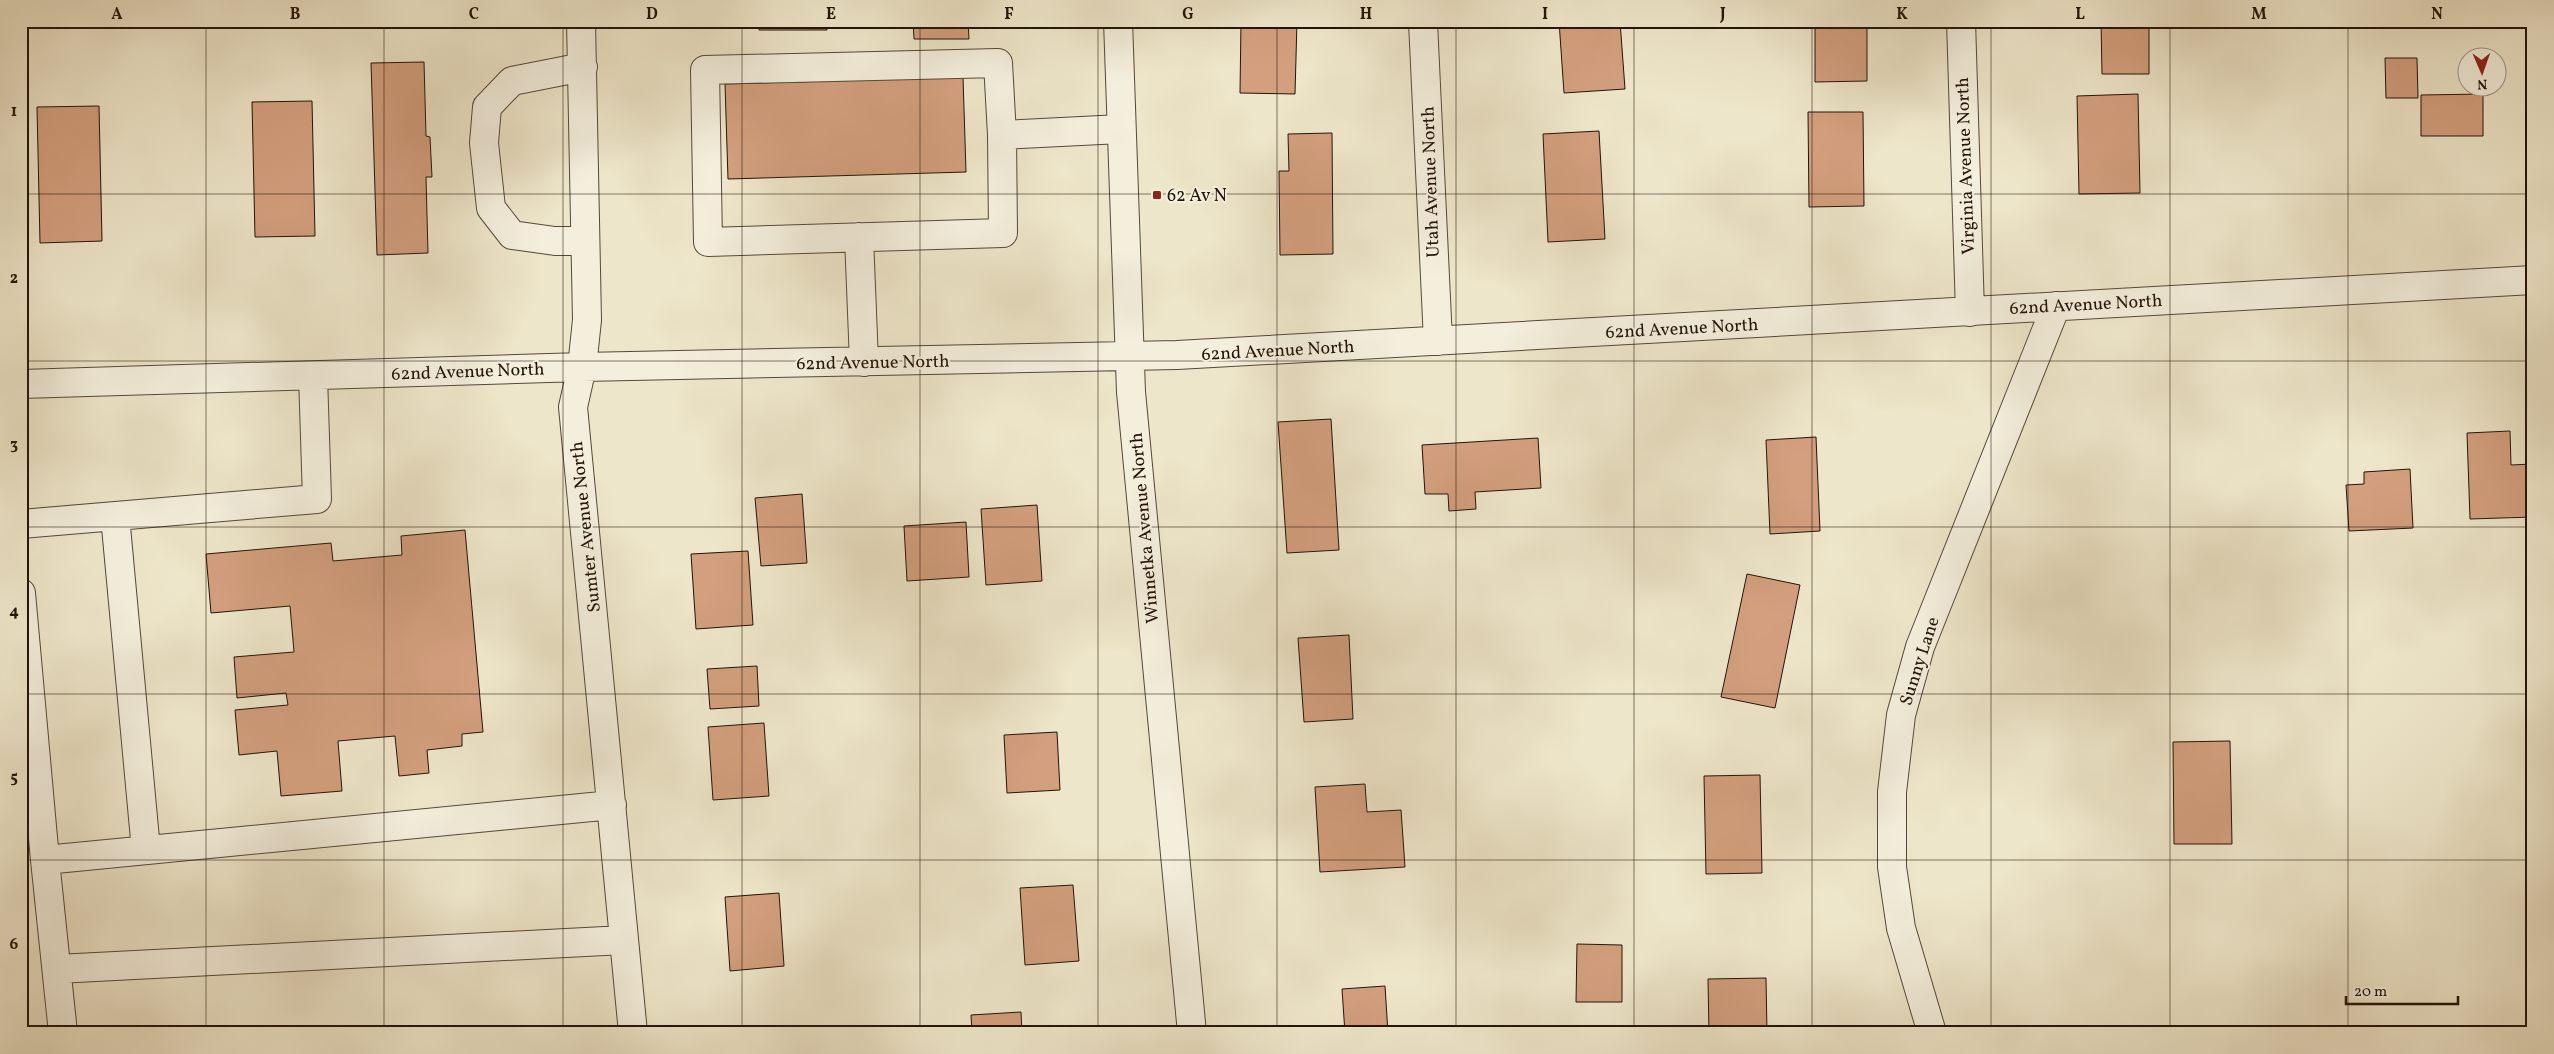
<svg xmlns="http://www.w3.org/2000/svg" width="2554" height="1054" viewBox="0 0 2554 1054" font-family="Vollkorn,serif">
<style>
.building{fill:#d39f7e;stroke:#221309}
.lines{fill:none;stroke-linecap:round;stroke-linejoin:round}
.minor-casing{stroke:#554839;stroke-width:30}
.minor{stroke:#f4efdd;stroke-width:28}
.grid{fill:none;stroke:#221309;stroke-width:1;stroke-opacity:0.55}
.poi-dot{fill:#8f2418;stroke:#f4efdd;stroke-width:2}
.labels{text-anchor:middle;stroke-width:4;stroke-linejoin:round;paint-order:stroke}
.street-label{font-size:18px;fill:#221309;stroke:#f4efdd}
.poi-label{font-size:18px;fill:#221309;stroke:#f4efdd;text-anchor:start}
.neatline{fill:none;stroke:#221309;stroke-width:2}
.grid-label{font-size:16px;text-anchor:middle;font-weight:bold;fill:#221309}
</style>
<rect width="100%" height="100%" fill="#eee6ca"/>
<filter id="stains"><feTurbulence type="fractalNoise" baseFrequency=".004" numOctaves="4"/><feColorMatrix values="0 0 0 0 .2 0 0 0 0 .09 0 0 0 0 .02 0 0 0 .5 -.17"/></filter>
<radialGradient id="worn" r=".72"><stop offset=".6" stop-color="#630" stop-opacity="0"/><stop offset="1" stop-color="#630" stop-opacity=".3"/></radialGradient>
<!-- building -->
<path class="building" d="M759,21H827V30H759Z
M913,21H968L969,39H914Z
M1241,21H1297L1295,94L1240,93Z
M1559,21H1620L1625,89L1564,93Z
M1815,21H1867V81L1815,82Z
M2101,21H2149V74H2102Z
M2385,58H2417L2418,98H2386Z
M424,62L426,136L430,137L432,177H426L428,253L377,255L371,63Z
M963,77L966,172L728,179L725,84Z
M2138,94L2140,193L2079,194L2077,96Z
M2483,94V136H2421V95Z
M312,101L315,236L255,237L252,102Z
M99,106L102,241L40,243L37,107Z
M1808,112H1863L1864,206L1809,207Z
M1599,131L1605,239L1548,242L1543,134Z
M1332,133L1333,254L1280,255L1279,171H1289L1288,134Z
M1331,419L1339,550L1287,553L1278,422Z
M2510,431L2511,465L2533,464V517L2470,519L2467,433Z
M1816,437L1820,531L1770,534L1766,440Z
M1538,438L1541,488L1475,492L1476,509L1449,511L1448,494H1425L1422,445Z
M2410,469L2413,528L2349,531L2346,485L2364,484V472Z
M802,494L807,563L761,566L755,498Z
M1037,505L1042,581L986,585L981,509Z
M966,522L969,577L907,581L904,526Z
M465,530L483,732L462,734V746L427,750L429,773L399,776L395,736L338,741L342,791L281,796L277,751L239,755L235,710L288,705L286,693L237,698L234,657L294,652L290,606L211,613L206,554L331,543L333,561L402,555L401,536Z
M748,551L753,625L696,629L691,554Z
M1747,574L1800,585L1775,708L1721,697Z
M1349,635L1353,719L1304,722L1298,638Z
M757,666L759,706L710,709L707,669Z
M764,723L769,796L713,800L708,727Z
M1057,732L1060,790L1007,793L1004,735Z
M2230,741L2232,844H2174L2173,742Z
M1760,775L1762,873L1706,874L1704,776Z
M1365,784L1367,812L1401,810L1405,867L1320,872L1315,787Z
M1073,885L1079,961L1025,965L1020,888Z
M779,893L784,966L730,971L725,897Z
M1577,944L1622,945V1002H1576Z
M1766,978L1767,1033H1709L1708,979Z
M1385,986L1388,1033H1345L1342,989Z
M1021,1012L1022,1033H972L971,1015Z"/>
<g class="lines">
<!-- minor casing -->
<g class="minor-casing">
<path id="minor" d="M581,21L587,320L582,367L573,407L633,1033
M1118,21L1131,392L1192,1033
M1961,21L1970,312
M1423,22L1438,341
M583,67L512,81L487,107L484,143L491,208L512,235L555,241H585
M1002,135L1003,233L708,242L705,70L998,63L1002,135L1121,129
M859,237L864,362
M21,384L582,367L1177,355L2533,280
M115,516L146,850
M21,524L317,499L313,376
M21,593L45,860L63,1033
M45,860L612,805
M57,969L624,940
M1932,1033L1901,928L1892,867V792L1901,715L1920,647L2056,306"/>
</g>
<!-- minor -->
<use href="#minor" class="minor"/>
</g>
<!-- grid -->
<path class="grid" d="M206,21V1033M384,21V1033M563,21V1033M742,21V1033M920,21V1033M1098,21V1033M1277,21V1033M1456,21V1033M1634,21V1033M1812,21V1033M1991,21V1033M2170,21V1033M2348,21V1033M21,194H2533M21,361H2533M21,527H2533M21,694H2533M21,860H2533"/>
<!-- markers -->
<rect class="poi-dot" x="1152" y="190" width="10" height="10" rx="2.5"/>
<g class="labels">
<!-- street labels -->
<g class="street-label">
<text transform="translate(1965 166) rotate(-92)" y="6">Virginia Avenue North</text>
<text transform="translate(1430 182) rotate(-92)" y="6">Utah Avenue North</text>
<text transform="translate(2086 304) rotate(-3)" y="6">62nd Avenue North</text>
<text transform="translate(1682 328) rotate(-3)" y="6">62nd Avenue North</text>
<text transform="translate(1278 350) rotate(-3)" y="6">62nd Avenue North</text>
<text transform="translate(873 362) rotate(-1)" y="6">62nd Avenue North</text>
<text transform="translate(468 371) rotate(-2)" y="6">62nd Avenue North</text>
<text transform="translate(585 527) rotate(-96)" y="6">Sumter Avenue North</text>
<text transform="translate(1144 528) rotate(-95)" y="6">Winnetka Avenue North</text>
<text transform="translate(1919 661) rotate(-72)" y="6">Sunny Lane</text>
</g>
<!-- poi labels -->
<g class="poi-label">
<text x="1167" y="201">62 Av N</text>
</g>
</g>
<!-- margin -->
<rect width="2554" height="1054" fill="none" stroke="#eee6ca" stroke-width="55"/>
<!-- north arrow -->
<g transform="translate(2482 72) rotate(178)"><circle r="24" fill="#f4efdd" stroke="#a09788"/>
<path d="M0-4L9 19L0 12L-9 19Z" fill="#8f2418"/>
<text y="-8" font-size="14" font-weight="bold" text-anchor="middle" fill="#221309">N</text>
</g>
<!-- scale -->
<path d="M2346 996v8h112v-8" fill="none" stroke="#221309" stroke-width="2.5"/>
<text x="2354" y="996" font-size="15" fill="#221309" stroke="#f4efdd" stroke-width="4" paint-order="stroke">20 m</text>
<rect x="28" y="28" width="2498" height="998" class="neatline"/>
<g class="grid-label">
<text x="117" y="19">A</text>
<text x="295" y="19">B</text>
<text x="474" y="19">C</text>
<text x="652" y="19">D</text>
<text x="831" y="19">E</text>
<text x="1009" y="19">F</text>
<text x="1188" y="19">G</text>
<text x="1366" y="19">H</text>
<text x="1545" y="19">I</text>
<text x="1723" y="19">J</text>
<text x="1902" y="19">K</text>
<text x="2080" y="19">L</text>
<text x="2259" y="19">M</text>
<text x="2437" y="19">N</text>
<text x="14" y="116">1</text>
<text x="14" y="283">2</text>
<text x="14" y="449">3</text>
<text x="14" y="616">4</text>
<text x="14" y="782">5</text>
<text x="14" y="949">6</text>
</g>
<rect width="100%" height="100%" filter="url(#stains)"/>
<rect width="100%" height="100%" fill="url(#worn)"/>
</svg>
